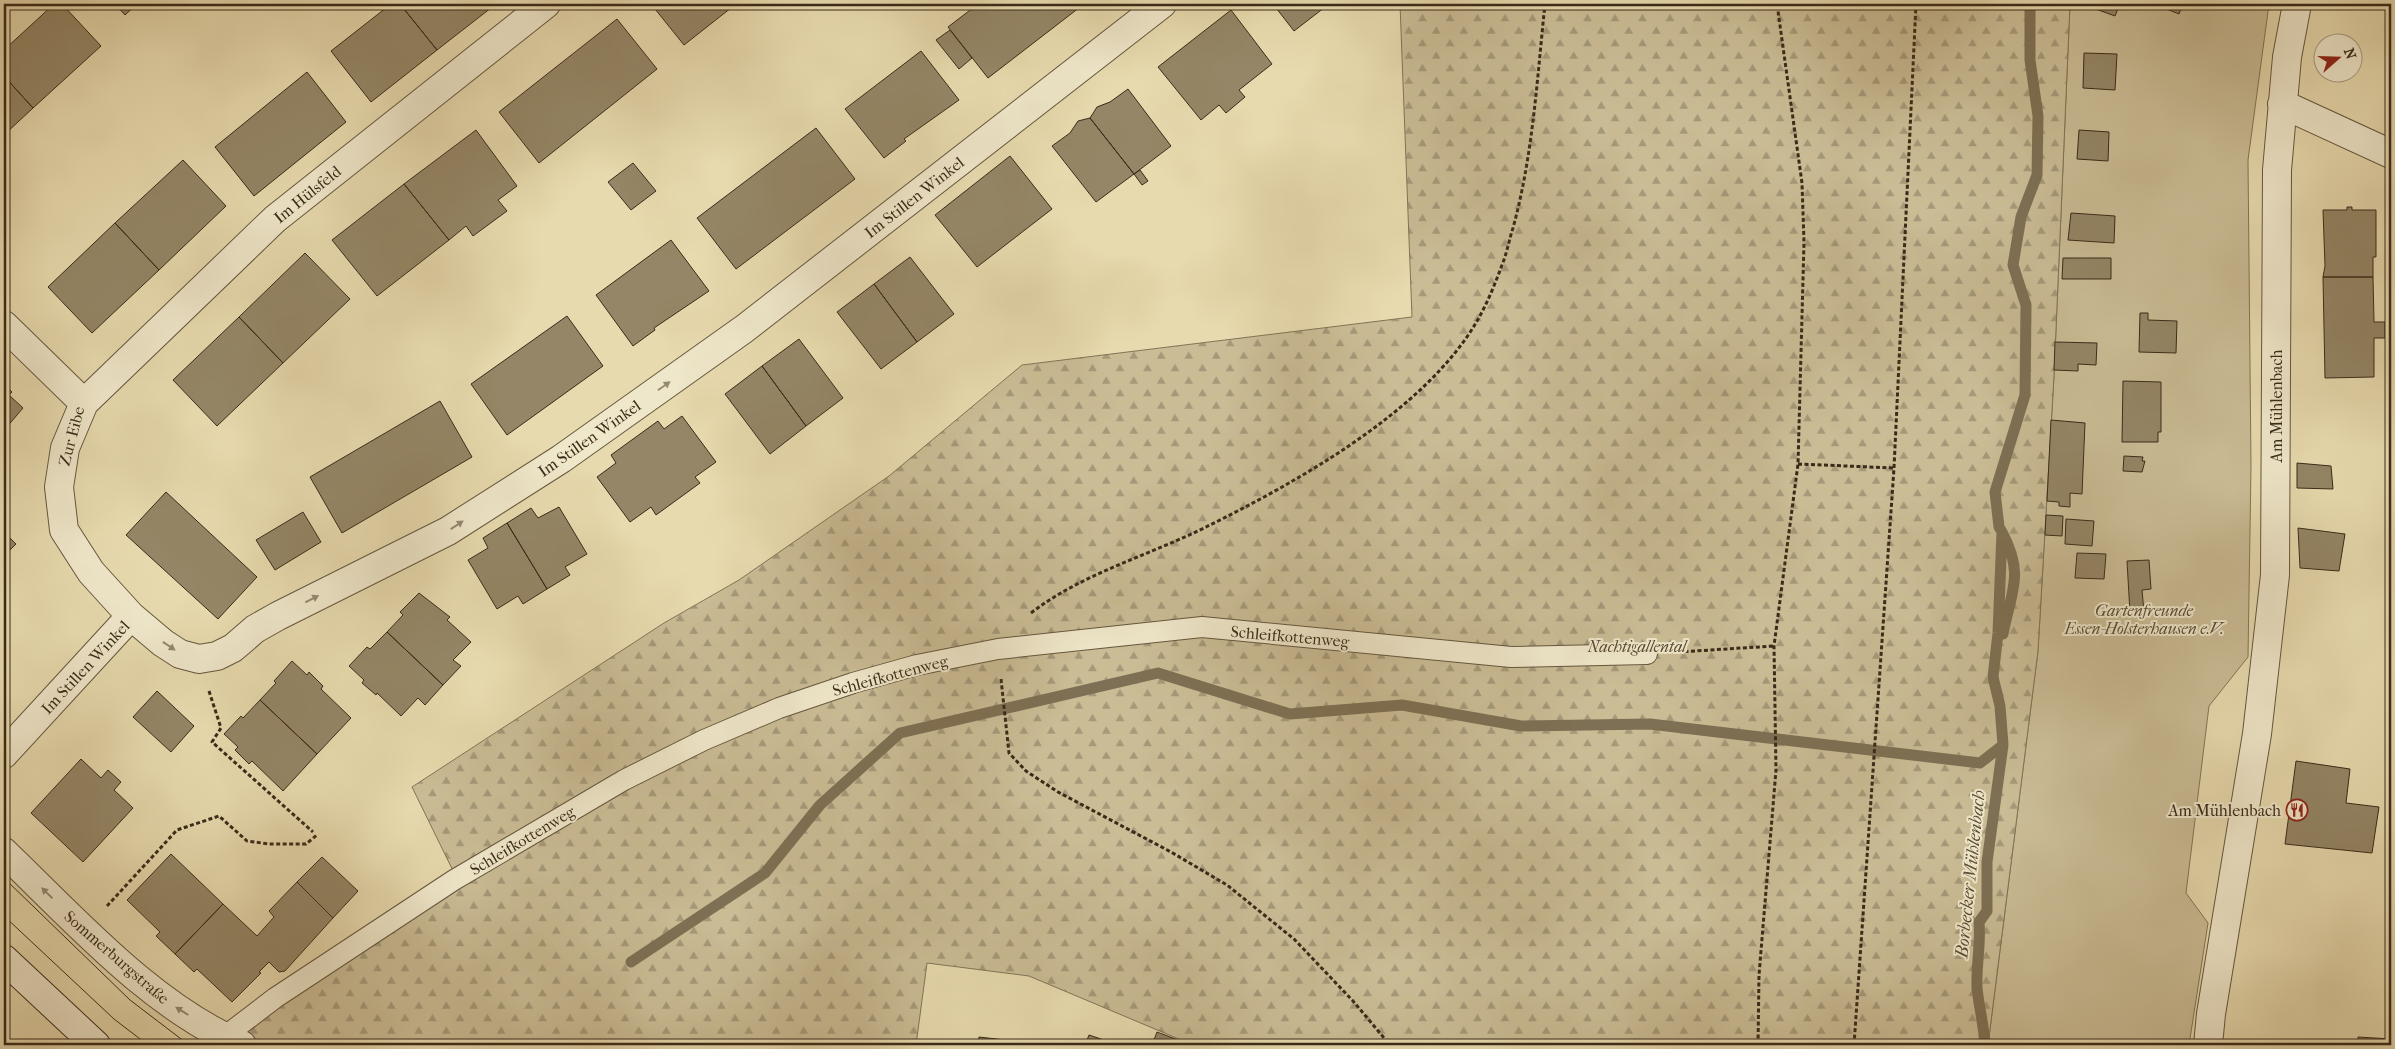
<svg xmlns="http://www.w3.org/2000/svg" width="2395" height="1049" viewBox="0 0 2395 1049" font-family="'IM FELL French Canon',serif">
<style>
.green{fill:#cabc95;stroke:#827457}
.forest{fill:url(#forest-firs);stroke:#827457}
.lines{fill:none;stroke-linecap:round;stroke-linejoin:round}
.stream{stroke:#7e7054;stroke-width:11}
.building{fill:#948666;stroke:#3a2b19}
.lane-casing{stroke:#65573e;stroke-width:22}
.street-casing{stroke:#65573e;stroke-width:30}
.secondary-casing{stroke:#3a2b19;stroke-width:30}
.path{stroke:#3a2b19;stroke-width:3;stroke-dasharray:4 2.5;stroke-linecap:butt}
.lane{stroke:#efe7ca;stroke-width:20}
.street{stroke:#efe7ca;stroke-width:28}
.secondary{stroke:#efe7ca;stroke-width:28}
.tram{stroke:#3a2b19;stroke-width:1}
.oneway{fill:#948972}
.labels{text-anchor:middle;stroke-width:4;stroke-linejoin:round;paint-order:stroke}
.street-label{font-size:16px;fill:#3a2b19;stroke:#efe7ca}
.park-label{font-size:16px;font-style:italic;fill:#574832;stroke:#efe7ca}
.poi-label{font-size:16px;fill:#3a2b19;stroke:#efe7ca;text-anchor:end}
.water-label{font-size:18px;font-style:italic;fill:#5c4e36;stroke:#efe7ca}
</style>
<defs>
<pattern id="forest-firs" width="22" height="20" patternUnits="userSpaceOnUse" patternTransform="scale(1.25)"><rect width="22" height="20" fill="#cabc95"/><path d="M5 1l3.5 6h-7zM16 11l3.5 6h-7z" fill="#a59979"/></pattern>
</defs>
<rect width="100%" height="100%" fill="#e7daae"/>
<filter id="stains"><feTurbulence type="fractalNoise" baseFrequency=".004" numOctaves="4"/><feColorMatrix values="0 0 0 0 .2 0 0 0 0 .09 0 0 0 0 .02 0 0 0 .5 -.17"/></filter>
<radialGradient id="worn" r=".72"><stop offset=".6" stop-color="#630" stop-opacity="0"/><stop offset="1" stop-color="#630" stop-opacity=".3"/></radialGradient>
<!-- green -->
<path class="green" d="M2070,4H2269L2248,160L2251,467L2248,657L2209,706L2186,893L2208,923L2189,1045H1988L2038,651L2054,376Z"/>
<!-- forest -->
<path class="forest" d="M1400,4H2070L2054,376L2038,651L1988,1045H1193L1029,976L927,963L916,1045H263L235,1033L461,887L412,787L664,623L739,580L889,476L1022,365L1412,317Z"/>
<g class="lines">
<!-- stream -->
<path class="stream" d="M2002,532C2025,575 2011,591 2003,634
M631,962L765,873L820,805L900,733L1158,673L1290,714L1402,705L1521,726L1650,724L1980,763L2003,745
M1985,1045C1984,1026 1979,1007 1977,988C1976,966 1981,944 1979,922L1987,911V862L2003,745L2000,706L1993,677L1998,633L2002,532L1999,527L1995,492L2025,395L2026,305L2013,265L2021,217L2037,175L2038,116L2030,60V4"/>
</g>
<!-- building -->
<path class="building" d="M54,4H62L101,46L33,108L4,76V50Z
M115,4H137L125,15Z
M391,4H400L437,50L371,102L331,51Z
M400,4H496L437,50Z
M651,4H736L684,45Z
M978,4H1084L988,78L948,27Z
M1273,4H1329L1294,31Z
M2095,4H2120L2115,16L2093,8Z
M2154,4H2183L2179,14Z
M1231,10L1272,64L1239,90L1245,97L1226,113L1219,105L1201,120L1158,67Z
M617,19L657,69L539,163L499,112Z
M950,30L972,58L959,69L936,40Z
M921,51L959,100L904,139L906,141L884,158L845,109Z
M2084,53L2117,54L2115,90L2083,88Z
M307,72L346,122L254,196L215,147Z
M4,76L33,108L4,135Z
M1128,89L1171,146L1134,174L1090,118L1097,107L1110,102Z
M1090,118L1134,174L1096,202L1052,146L1070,133L1078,121Z
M816,128L855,179L736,269L697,218Z
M476,130L517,186L498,200L507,211L473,236L466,226L449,240L404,184Z
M2079,130L2109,132L2108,161L2077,159Z
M1010,156L1052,209L977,267L935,215Z
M183,160L226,206L159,270L115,223Z
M633,163L656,191L631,210L608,182Z
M1140,170L1148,181L1142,185L1134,174Z
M404,184L449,240L377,296L332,240Z
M2347,207H2352V210H2376V257H2373V277H2323L2325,266L2323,210H2347Z
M2071,213L2115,216L2114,243L2068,240Z
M115,223L159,270L92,333L48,287Z
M671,240L709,291L654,328L655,330L633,346L596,295Z
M305,253L350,299L283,363L239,317Z
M910,257L954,314L917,342L874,284Z
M2063,258H2111V279H2062Z
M2323,277H2373L2374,322H2385V338H2374V377L2325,378Z
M874,284L917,342L881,369L837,312Z
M2140,313H2148V320L2177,321L2176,353L2139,352Z
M567,316L603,366L507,435L471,384Z
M239,317L283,363L217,426L173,380Z
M799,339L843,398L806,426L762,366Z
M2055,342L2097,343L2096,365L2078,364V371L2054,370Z
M762,366L806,426L770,454L725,394Z
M2123,381L2161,382V432H2158V442H2122Z
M4,384L12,392L9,395L23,408L6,428L4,426Z
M440,401L472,457L342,533L310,477Z
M682,416L716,462L695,477L700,483L656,515L651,507L630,522L597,477L616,463L611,455L658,421L664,429Z
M2051,420L2085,423L2082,494L2070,493V507L2059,506V502L2047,501Z
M2124,456L2143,457L2142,461H2145L2142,472L2123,471Z
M2297,463L2331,466L2333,489L2297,488Z
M166,492L257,577L218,619L126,535Z
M559,507L587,554L565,567L570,575L547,589L507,523L531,508L538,518Z
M303,512L321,542L275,570L256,540Z
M2046,515L2063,516L2062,536L2045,535Z
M2066,519L2094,521L2092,546L2065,544Z
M507,523L547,589L523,604L518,596L497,609L468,560L488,548L483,538Z
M2298,528L2345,534L2339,571L2300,568Z
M4,532L16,544L4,556Z
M2077,553L2106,554L2104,579L2075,578Z
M2149,560L2151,589L2142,590L2144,612L2130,613L2127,561Z
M419,593L450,617L447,620L471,642L453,660L461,666L443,685L387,632L403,615L400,612Z
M387,632L443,685L425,705L418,698L401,716L377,693L376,695L362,683L364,680L349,666L367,647L370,649Z
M292,661L307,675L309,672L323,686L321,689L351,718L317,754L260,700L276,683L274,681Z
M157,691L194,726L171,752L133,717Z
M260,700L317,754L283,791L252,761L249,764L235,750L238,747L224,734L241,716L243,718Z
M81,759L101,778L108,770L121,782L114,790L133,808L83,862L31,813Z
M2296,761L2350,769L2346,803L2379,807L2372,853L2285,844Z
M171,854L223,904L175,954L156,936L160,932L127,900Z
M322,857L358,891L333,918L297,882Z
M297,882L333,918L285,971L279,972L269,962L259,972L261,973L232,1002L197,969L194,972L175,954L223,904L257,936L274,917L269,911Z
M1157,1032L1191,1045H1152Z
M1089,1035L1119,1045H1085Z
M979,1037L1005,1040L1004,1045H978Z
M2358,1037L2391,1039V1045H2358Z
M1005,1040L1030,1044V1045H1004Z"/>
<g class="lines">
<!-- lane casing -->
<g class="lane-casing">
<path id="lane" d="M224,1037L275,998L454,880L624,780L704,740L779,708L853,683L917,665L998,649L1202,627L1511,657L1647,654"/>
</g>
<!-- street casing -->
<g class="street-casing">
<path id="street" d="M2282,104L2391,154
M4,325L84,403L65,448L59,487L64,530L91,572L131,616L163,643L180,654L199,659L217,656L233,648L255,629L278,616L448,531L561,459L744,329L1162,4
M84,403L275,219L546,4
M4,754L131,616
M4,852C75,920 151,1006 242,1045
M2208,1045L2211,1014L2257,734L2275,575L2277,170L2287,57L2297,4"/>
</g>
<!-- secondary casing -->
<g class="secondary-casing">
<path id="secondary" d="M4,959L96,1045"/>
</g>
<!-- path -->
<path class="path" d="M1798,464L1894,468
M1031,613C1083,573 1148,556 1206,527C1297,482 1425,411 1477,321C1487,304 1495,284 1502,265C1507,253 1509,240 1513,228C1533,155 1537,79 1545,4
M1678,652L1774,646
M1001,679L1009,753L1026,771L1058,792L1171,852L1227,885L1294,939L1353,1001L1390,1045
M209,691L221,728L212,742L313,832
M107,906L177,830L219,816L247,841L269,844H306L317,835
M1758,1045L1759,975L1776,770L1774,646L1798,464L1804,242L1802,183L1777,4
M1854,1045L1894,468L1916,4"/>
<!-- lane -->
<use href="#lane" class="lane"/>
<!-- street -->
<use href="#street" class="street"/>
<!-- secondary -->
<use href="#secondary" class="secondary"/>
<!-- tram -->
<path class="tram" d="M4,878L130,1000L189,1045
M4,916L114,1019L148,1045"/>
</g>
<!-- one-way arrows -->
<defs><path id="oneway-solid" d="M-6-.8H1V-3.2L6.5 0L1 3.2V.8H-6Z" transform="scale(1.25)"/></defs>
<g class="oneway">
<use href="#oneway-solid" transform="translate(664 386) rotate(-35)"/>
<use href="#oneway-solid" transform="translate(457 525) rotate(-33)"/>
<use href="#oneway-solid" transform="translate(312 599) rotate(-27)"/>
<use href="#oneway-solid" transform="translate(169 646) rotate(34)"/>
<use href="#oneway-solid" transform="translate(47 893) rotate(-136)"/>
<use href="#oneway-solid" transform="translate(182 1011) rotate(-148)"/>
</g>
<!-- icons -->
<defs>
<g id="restaurant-ring" transform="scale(1.125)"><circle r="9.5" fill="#efe7ca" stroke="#8f2418" stroke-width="1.5"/><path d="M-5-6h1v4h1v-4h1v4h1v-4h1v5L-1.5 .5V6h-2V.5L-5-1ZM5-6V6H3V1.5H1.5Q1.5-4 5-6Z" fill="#8f2418"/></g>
</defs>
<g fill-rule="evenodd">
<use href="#restaurant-ring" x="2297" y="810"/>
</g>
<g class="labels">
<!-- street labels -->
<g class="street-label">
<text transform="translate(307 194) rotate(-39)" y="6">Im Hülsfeld</text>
<text transform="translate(914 197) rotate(-38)" y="6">Im Stillen Winkel</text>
<text transform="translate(2276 406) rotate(-90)" y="6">Am Mühlenbach</text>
<text transform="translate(71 436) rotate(-75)" y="6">Zur Eibe</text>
<text transform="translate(589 438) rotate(-35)" y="6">Im Stillen Winkel</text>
<text transform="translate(1290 636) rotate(5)" y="6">Schleifkottenweg</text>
<text transform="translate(85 667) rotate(-47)" y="6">Im Stillen Winkel</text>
<text transform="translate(890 675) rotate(-15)" y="6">Schleifkottenweg</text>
<text transform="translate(522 840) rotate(-31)" y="6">Schleifkottenweg</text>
<text transform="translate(117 957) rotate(41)" y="6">Sommerburgstraße</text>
</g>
<!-- park labels -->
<g class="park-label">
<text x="2144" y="616">Gartenfreunde<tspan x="2144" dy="18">Essen-Holsterhausen e.V.</tspan></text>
<text x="1637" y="652">Nachtigallental</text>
</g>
<!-- poi labels -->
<g class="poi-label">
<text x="2281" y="816">Am Mühlenbach</text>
</g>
<!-- water labels -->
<g class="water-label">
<text transform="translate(1970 874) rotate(-84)" y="6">Borbecker Mühlenbach</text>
</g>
</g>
<!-- margin -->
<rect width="2395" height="1049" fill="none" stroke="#e7daae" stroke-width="20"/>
<rect x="5" y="5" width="2385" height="1039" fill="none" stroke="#3a2b19" stroke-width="2.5"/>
<rect x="10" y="10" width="2375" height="1029" fill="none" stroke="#3a2b19"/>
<!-- north arrow -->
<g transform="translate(2338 58) rotate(70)"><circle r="24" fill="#efe7ca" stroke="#a79c83"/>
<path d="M0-4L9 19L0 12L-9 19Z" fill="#8f2418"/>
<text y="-8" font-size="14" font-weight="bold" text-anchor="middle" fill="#3a2b19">N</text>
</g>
<rect width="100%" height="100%" filter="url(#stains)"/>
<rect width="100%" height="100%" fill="url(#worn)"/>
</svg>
